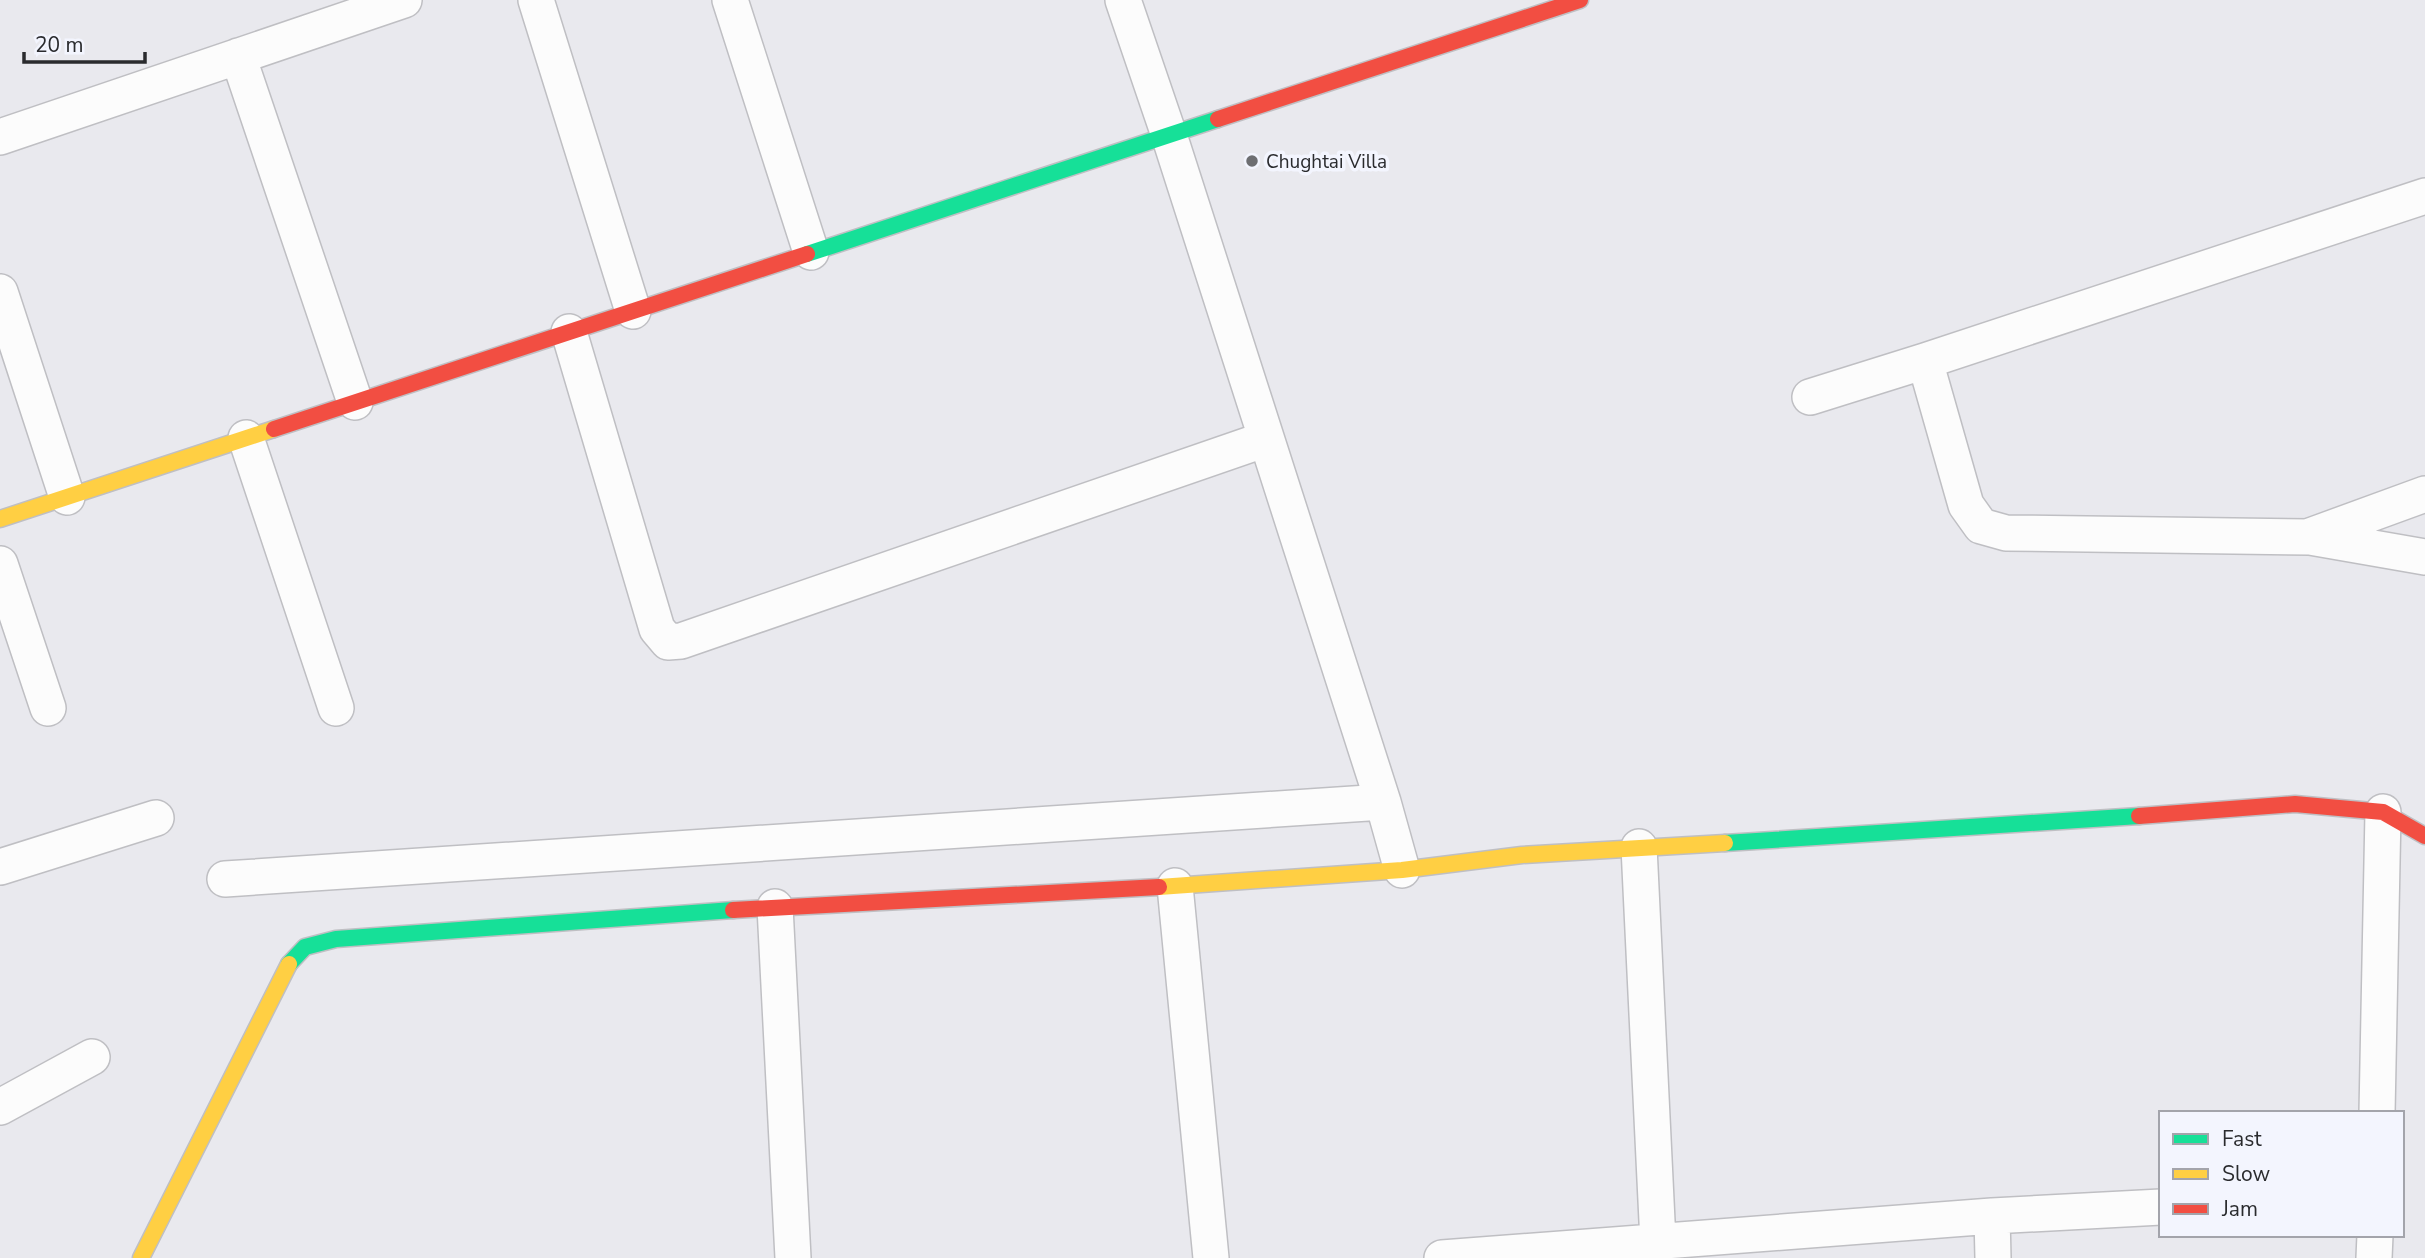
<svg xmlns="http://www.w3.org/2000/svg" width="2425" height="1258" viewBox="0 0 2425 1258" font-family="'Nunito Sans',sans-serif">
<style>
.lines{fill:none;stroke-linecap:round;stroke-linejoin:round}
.street-casing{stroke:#bfbfc3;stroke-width:38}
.fast-casing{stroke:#bfbfc3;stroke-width:19}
.slow-casing{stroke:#bfbfc3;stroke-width:19}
.jam-casing{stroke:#bfbfc3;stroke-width:19}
.street{stroke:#fcfcfc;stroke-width:35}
.fast{stroke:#16e098;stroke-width:16}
.slow{stroke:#ffcf43;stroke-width:16}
.jam{stroke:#f24e42;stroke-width:16}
.poi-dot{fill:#6d6e71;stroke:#f3f5fe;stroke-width:2.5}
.labels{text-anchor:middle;stroke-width:7;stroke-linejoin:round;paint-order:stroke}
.poi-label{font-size:19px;fill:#2a2b2e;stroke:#f3f5fe;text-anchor:start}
</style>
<rect width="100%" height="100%" fill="#e9e9ee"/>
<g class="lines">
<!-- street casing -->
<g class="street-casing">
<path id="street" d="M536,0L633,311
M730,0L811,252
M1123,0L1169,135L1383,802L1402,870
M238,56L355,402
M0,137L404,0
M0,292L67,497
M569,332L657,629L668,642L681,641L1266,439
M1925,361L1966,505L1981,526L2006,533L2310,537L2425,557
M1810,397L1925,361L2425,196
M246,438L336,708
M2310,536L2425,494
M0,564L48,708
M1639,847L1658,1242L1656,1258
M0,867L156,818
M225,879L1383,802
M1175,886L1211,1258
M775,907L793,1258
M0,1107L92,1057
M2377,1113L2383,812
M1992,1216L1993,1258
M1442,1258L1992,1216L2161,1207
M2374,1258L2375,1235"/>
</g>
<!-- fast casing -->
<g class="fast-casing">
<path id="fast" d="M807,254L1218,119
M1725,843L2139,816
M289,964L305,947L336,939L733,910"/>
</g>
<!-- slow casing -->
<g class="slow-casing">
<path id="slow" d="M0,519L274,429
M1159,887L1402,870L1522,855L1725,843
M141,1258L289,964"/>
</g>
<!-- jam casing -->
<g class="jam-casing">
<path id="jam" d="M1218,119L1580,0
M274,429L807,254
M2139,816L2295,804L2383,812L2425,836
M733,910L1159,887"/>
</g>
<!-- street -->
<use href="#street" class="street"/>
<!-- fast -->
<use href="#fast" class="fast"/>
<!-- slow -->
<use href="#slow" class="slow"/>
<!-- jam -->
<use href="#jam" class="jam"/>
</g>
<!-- markers -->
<circle class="poi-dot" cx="1252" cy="161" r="7"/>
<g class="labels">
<!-- poi labels -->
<g class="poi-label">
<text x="1266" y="168">Chughtai Villa</text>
</g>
</g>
<!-- legend -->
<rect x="2159" y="1111" width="245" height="126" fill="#f3f5fe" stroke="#a3a4ab" stroke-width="2"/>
<rect x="2173" y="1134" width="35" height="10" fill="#16e098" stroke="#a3a4ab" stroke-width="2"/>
<text x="2222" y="1146" font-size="21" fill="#2a2b2e">Fast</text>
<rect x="2173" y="1169" width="35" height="10" fill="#ffcf43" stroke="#a3a4ab" stroke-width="2"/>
<text x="2222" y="1181" font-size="21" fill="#2a2b2e">Slow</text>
<rect x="2173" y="1204" width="35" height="10" fill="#f24e42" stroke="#a3a4ab" stroke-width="2"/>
<text x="2222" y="1216" font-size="21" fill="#2a2b2e">Jam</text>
<!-- scale -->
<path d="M24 52v10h121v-10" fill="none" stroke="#2a2b2e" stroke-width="3.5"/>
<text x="35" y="52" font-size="21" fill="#2a2b2e" stroke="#f3f5fe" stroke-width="5" paint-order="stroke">20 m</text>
</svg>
